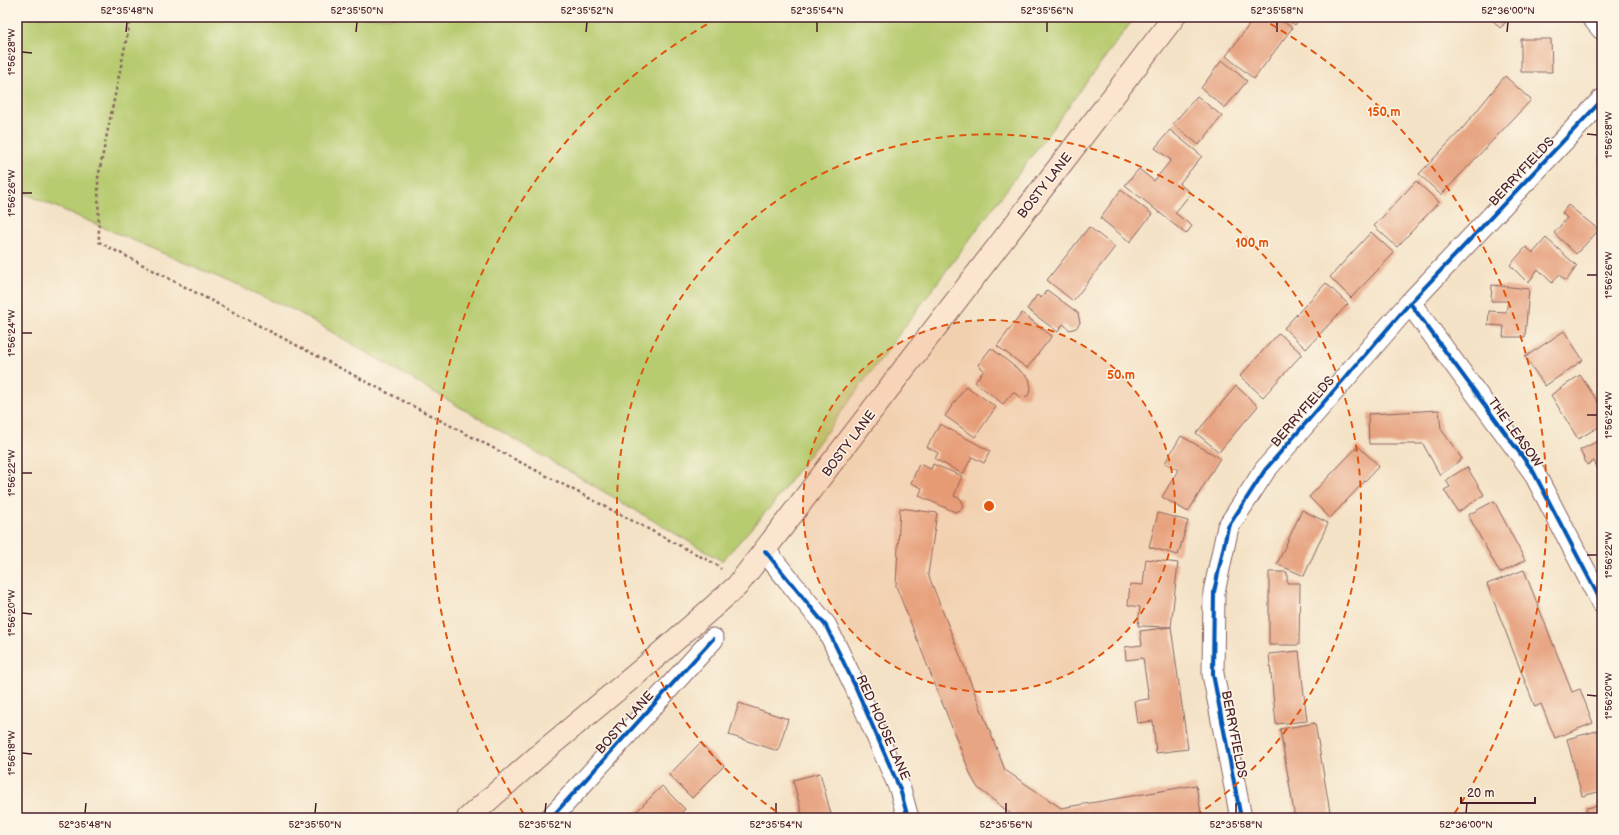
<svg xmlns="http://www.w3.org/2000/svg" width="1619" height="835" viewBox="0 0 1619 835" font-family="'Balsamiq Sans',sans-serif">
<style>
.green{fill:#b7cb6f;stroke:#80754d}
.building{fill:#e7a583}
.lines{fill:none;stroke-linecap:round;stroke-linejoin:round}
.street-casing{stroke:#866361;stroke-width:23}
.secondary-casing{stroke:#866361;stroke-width:24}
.path{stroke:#866361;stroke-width:2.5;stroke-dasharray:3 3;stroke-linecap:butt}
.street{stroke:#fff;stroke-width:21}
.secondary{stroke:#fbe5cf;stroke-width:22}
.cycleway-casing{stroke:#fcf5e5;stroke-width:6}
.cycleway{stroke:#0057b8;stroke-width:4}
.ticks{fill:none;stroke:#4a1f2b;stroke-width:1.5}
.ring{fill:none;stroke:#e0560e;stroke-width:2;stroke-dasharray:7 5}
.labels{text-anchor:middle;stroke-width:3;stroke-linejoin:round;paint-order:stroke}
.street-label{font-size:13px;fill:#4a1f2b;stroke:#fcf5e5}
.centre{fill:#e0560e;stroke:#fcf5e5;stroke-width:2}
.ring-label{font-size:12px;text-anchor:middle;font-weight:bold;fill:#e0560e;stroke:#fcf5e5;stroke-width:3;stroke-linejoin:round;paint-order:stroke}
.neatline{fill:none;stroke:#4a1f2b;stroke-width:1.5}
.ticks-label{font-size:10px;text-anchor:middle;fill:#4a1f2b}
</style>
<rect width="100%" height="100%" fill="#fcf5e5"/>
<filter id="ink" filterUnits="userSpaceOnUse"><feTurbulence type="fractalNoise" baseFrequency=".025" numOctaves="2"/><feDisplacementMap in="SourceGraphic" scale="8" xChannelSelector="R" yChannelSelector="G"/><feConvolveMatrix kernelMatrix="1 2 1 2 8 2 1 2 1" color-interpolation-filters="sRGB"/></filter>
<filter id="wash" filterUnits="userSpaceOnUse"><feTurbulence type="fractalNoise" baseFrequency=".012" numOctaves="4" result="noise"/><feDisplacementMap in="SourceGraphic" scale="16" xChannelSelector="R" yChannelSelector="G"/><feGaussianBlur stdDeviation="0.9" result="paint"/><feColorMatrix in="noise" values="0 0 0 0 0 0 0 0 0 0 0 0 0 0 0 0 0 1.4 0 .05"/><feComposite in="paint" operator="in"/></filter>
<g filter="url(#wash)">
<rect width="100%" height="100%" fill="#f4e2c6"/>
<!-- green -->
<path class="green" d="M17,17H1135L772,505L722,561L296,311L17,190Z"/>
<g id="blocks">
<!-- building -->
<path class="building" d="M1255,17H1277L1292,28L1254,79L1226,56Z
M1285,17H1301L1295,25Z
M1490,17H1511L1500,28Z
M1521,39H1551L1552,72H1521Z
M1222,60L1247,81L1225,108L1201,88Z
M1505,76L1531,100L1441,195L1419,174L1462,129Z
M1197,96L1222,116L1199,145L1173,124Z
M1170,130L1202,156L1179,184L1191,193L1175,213L1192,226L1186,234L1125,185L1139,169L1154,181L1171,160L1155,148Z
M1599,156H1602V197H1599Z
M1416,181L1439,202L1397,247L1374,226Z
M1121,190L1152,214L1130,242L1100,218Z
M1568,205L1599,230L1576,254L1554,233L1567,218L1562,213Z
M1089,227L1115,247L1073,301L1047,280Z
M1371,232L1394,253L1351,298L1330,277Z
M1546,238L1577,266L1566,281L1559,275L1552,283L1538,269L1528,283L1510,265L1526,247L1533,253Z
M1326,283L1348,304L1306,349L1284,328Z
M1492,285L1529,289L1525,337H1503L1504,326L1488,325L1489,311L1506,312L1508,301H1491Z
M1047,290L1078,313L1080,323L1076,328L1070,330L1063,324L1058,332L1027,309L1037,295L1041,298Z
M1022,313L1052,336L1027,368L997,346Z
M1564,331L1583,360L1545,386L1525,357Z
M1279,333L1302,354L1263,397L1240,376Z
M991,348L1029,378L1031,388L1028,396L1020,397L1013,392L1003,404L975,382L984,370L978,365Z
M1580,375L1602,408V425L1578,439L1551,395Z
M966,386L996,407L975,437L945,416Z
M1236,386L1258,406L1219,452L1196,433Z
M1439,410L1441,429L1462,459L1440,475L1423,444H1369L1368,414Z
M940,424L990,451L984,463L972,457L963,474L935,459L938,453L927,447Z
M1181,436L1220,458L1188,512L1162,497L1178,470L1165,463Z
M1602,439V478L1594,461L1587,465L1580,450Z
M1358,446L1379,466L1330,518L1309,497Z
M919,464L931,469L933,464L962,476L954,496L961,499L963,504L961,510L955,512L919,496L922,488L911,483Z
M1467,467L1484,495L1458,512L1444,490L1450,487L1446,480Z
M1494,501L1525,560L1500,573L1468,515Z
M900,508L937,513L928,574L1005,770L1061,808L1196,785L1202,818H1016L978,788L972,778L896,586Z
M1302,510L1328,523L1304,576L1277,564Z
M1158,513L1188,521L1178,555L1149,547Z
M1146,559L1178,563L1171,627L1138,626L1140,607L1128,605L1130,584L1143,585Z
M1524,570L1572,692L1580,689L1593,723L1555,738L1541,704L1535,707L1487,584Z
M1269,572H1287V583H1300L1299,645H1269Z
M1171,627L1188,749L1156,753L1153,721L1137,723L1134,701L1149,699L1143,658L1126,660L1125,647L1142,645L1140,631Z
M1299,651L1307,721L1276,724L1269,654Z
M739,703L788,719L778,751L729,735Z
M1315,723L1331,818H1295L1280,729Z
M1600,730L1602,739V791L1582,796L1567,739Z
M700,743L724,766L692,798L669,775Z
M820,773L832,818H803L793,780Z
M662,786L685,809L676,818H630Z
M1602,805V818H1588L1586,808Z"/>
</g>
</g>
<g filter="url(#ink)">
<use href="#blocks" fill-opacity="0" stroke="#866361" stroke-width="1"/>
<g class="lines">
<!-- street casing -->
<g class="street-casing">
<path id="street" d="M1592,17L1602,29
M1410,303L1533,471L1602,603
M765,551L826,626L856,688L900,789L908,818
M551,818L713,639
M1241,818L1213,674L1214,592L1228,527L1265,470L1410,303L1602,100"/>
</g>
<!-- secondary casing -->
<g class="secondary-casing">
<path id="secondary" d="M468,818L545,750L640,671L737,586L1174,17"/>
</g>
<!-- path -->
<path class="path" d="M131,17L98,178L99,242L717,565L721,569"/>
<!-- street -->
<use href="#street" class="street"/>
<!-- secondary -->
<use href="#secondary" class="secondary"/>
<!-- cycleway casing -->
<g class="cycleway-casing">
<path id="cycleway" d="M1410,303L1533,471L1602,603
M765,551L826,626L856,688L900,789L908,818
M551,818L713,639
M1241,818L1213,674L1214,592L1228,527L1265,470L1410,303L1602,100"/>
</g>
<!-- cycleway -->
<use href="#cycleway" class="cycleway"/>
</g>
</g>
<!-- ticks -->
<path class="ticks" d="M126,32L127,22M356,32L357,22M586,32L587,22M817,32V22M1047,32V22M1277,32V22M1507,32L1508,22M22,52L32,53M1587,134L1597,135M22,193H32M1587,275H1597M22,333H32M1587,415H1597M22,473H32M1587,555H1597M22,613L32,614M1587,695L1597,696M22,753L32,754M85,813L86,803M315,813L316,803M545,813L546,803M776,813V803M1006,813V803M1236,813V803M1466,813L1467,803"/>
<!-- distance rings -->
<circle cx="989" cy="506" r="186" fill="#e0560e" fill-opacity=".12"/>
<g class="ring">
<circle cx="989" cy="506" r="186"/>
<path d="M786 818A372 372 0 1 1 1192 818"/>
<path d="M524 814A558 558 0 0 1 718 18M1260 18A558 558 0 0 1 1454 814"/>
</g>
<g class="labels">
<!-- street labels -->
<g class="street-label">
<text transform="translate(1521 171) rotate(-47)" y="5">BERRYFIELDS</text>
<text transform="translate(1044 185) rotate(-52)" y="5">BOSTY LANE</text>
<text transform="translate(1302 411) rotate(-49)" y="5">BERRYFIELDS</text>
<text transform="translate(1516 432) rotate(54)" y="5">THE LEASOW</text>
<text transform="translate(848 443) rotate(-53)" y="5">BOSTY LANE</text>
<text transform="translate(624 722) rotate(-48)" y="5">BOSTY LANE</text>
<text transform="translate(884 727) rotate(66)" y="5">RED HOUSE LANE</text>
<text transform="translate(1235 734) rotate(79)" y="5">BERRYFIELDS</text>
</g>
</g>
<circle cx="989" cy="506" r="6" class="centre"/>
<g class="ring-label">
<text x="1384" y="116">150 m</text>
<text x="1252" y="247">100 m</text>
<text x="1121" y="379">50 m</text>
</g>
<!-- margin -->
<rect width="1619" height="835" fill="none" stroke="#fcf5e5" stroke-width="44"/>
<!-- scale -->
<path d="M1461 797v6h74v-6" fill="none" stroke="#4a1f2b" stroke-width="2"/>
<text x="1467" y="797" font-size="12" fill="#4a1f2b" stroke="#fcf5e5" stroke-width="3" paint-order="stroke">20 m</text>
<rect x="22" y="22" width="1575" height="791" class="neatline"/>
<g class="ticks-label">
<text x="127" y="14">52°35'48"N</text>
<text x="357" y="14">52°35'50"N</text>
<text x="587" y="14">52°35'52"N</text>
<text x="817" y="14">52°35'54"N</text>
<text x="1047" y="14">52°35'56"N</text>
<text x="1277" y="14">52°35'58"N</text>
<text x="1508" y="14">52°36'00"N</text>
<text transform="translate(11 52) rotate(-90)" y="4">1°56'28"W</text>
<text transform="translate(1608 135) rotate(-90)" y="4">1°56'28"W</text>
<text transform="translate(11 193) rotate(-90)" y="4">1°56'26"W</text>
<text transform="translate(1608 275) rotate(-90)" y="4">1°56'26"W</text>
<text transform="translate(11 333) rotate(-90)" y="4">1°56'24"W</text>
<text transform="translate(1608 415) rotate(-90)" y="4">1°56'24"W</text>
<text transform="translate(11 473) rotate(-90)" y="4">1°56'22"W</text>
<text transform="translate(1608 555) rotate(-90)" y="4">1°56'22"W</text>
<text transform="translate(11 613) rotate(-90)" y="4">1°56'20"W</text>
<text transform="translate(1608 696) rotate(-90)" y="4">1°56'20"W</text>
<text transform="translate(11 753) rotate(-90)" y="4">1°56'18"W</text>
<text x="85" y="828">52°35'48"N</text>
<text x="315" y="828">52°35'50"N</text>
<text x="545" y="828">52°35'52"N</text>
<text x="776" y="828">52°35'54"N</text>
<text x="1006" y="828">52°35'56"N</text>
<text x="1236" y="828">52°35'58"N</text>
<text x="1466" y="828">52°36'00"N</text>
</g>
</svg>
